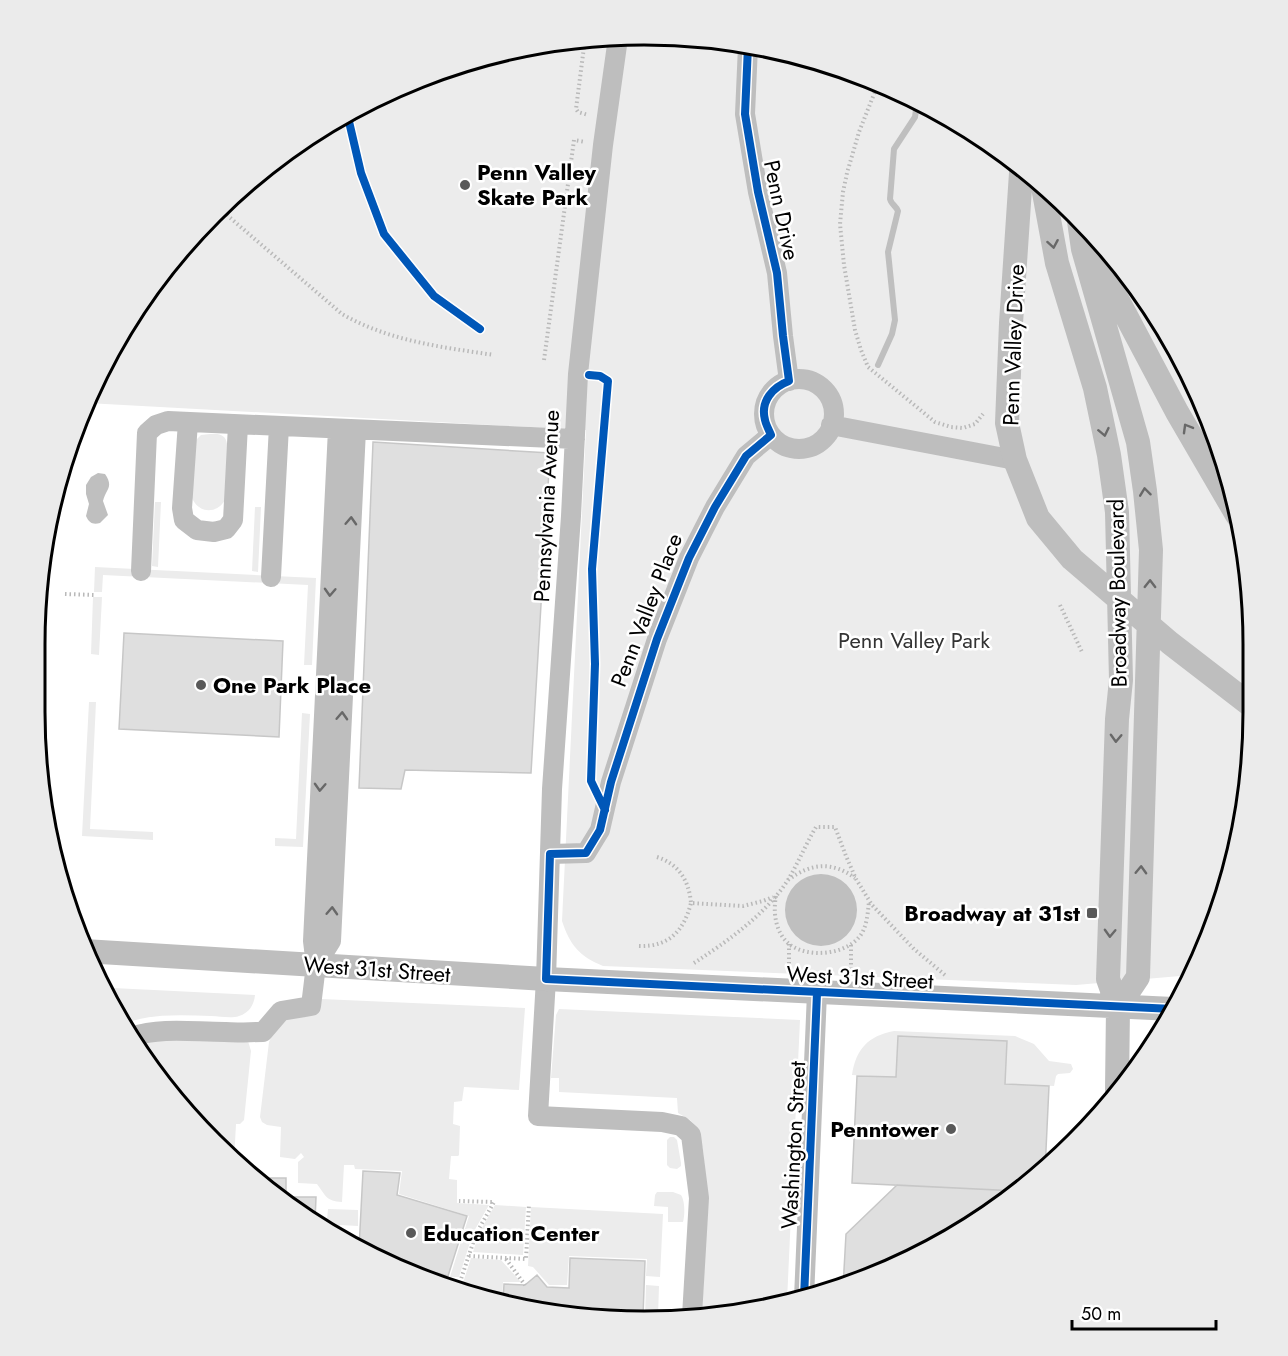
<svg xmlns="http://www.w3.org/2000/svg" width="1288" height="1356" viewBox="0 0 1288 1356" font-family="Jost,sans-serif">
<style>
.green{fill:#ececec}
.water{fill:#bfbfbf}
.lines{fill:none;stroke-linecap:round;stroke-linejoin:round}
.stream{stroke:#bfbfbf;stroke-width:6}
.building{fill:#dfdfdf;stroke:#c7c7c7;stroke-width:1.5}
.path{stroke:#b9b9b9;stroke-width:4;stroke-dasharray:1.5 3;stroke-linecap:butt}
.minor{stroke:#bebebe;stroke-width:20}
.major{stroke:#bebebe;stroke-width:24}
.cycleway-casing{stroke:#fff;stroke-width:11}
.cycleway{stroke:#0057b8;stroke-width:8}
.oneway{stroke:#686868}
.poi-dot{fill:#595959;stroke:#fff;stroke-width:2}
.labels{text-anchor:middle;stroke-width:5;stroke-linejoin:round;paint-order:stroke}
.poi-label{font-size:22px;font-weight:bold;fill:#000;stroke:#fff;text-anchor:start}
.street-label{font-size:22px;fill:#000;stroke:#fff}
.park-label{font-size:22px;fill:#333;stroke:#fff}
.rim{fill:none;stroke:#000;stroke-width:3}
</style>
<rect width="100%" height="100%" fill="#fff"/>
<!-- green -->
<path class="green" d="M684,36L802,55L914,98L1015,161L1102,242L1172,340L1221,448L1248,565L1253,712L1242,831L1207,946L1190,977L1180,976L1076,985L603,966C579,956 570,945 562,921L586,430L87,403L98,374L161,273L242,186L340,116L448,67L565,40Z
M210,434C214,434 220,433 224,437C232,444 226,488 225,500C217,514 199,514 192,498L196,440L201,435Z
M155,502H161L158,567L152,566Z
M255,507H261L258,572L252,571Z
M95,567L316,578L312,665H304L308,585L103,575L102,592H94Z
M93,597H102L99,655L91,654Z
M89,702H96L90,829L153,832V840L82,836Z
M302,713L310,714L303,847L275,846V838L296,839Z
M104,988H113L255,995C254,1005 249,1013 239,1016C231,1019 220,1016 211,1016C182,1015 151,1013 123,1024Z
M321,999L525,1008L519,1090L464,1087L462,1101L454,1102L453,1124L460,1126L459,1155L458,1156H451L449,1179L457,1180V1203L489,1205L473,1233L459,1277H450L469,1216L399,1194L402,1171L355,1169L354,1165H344L342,1202C326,1201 326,1196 317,1184L298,1183V1162L304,1157L301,1153L295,1159L280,1157L281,1127L267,1125L262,1122L260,1117L269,1042C279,1018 299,1011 321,999Z
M559,1009L800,1020L787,1301L723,1316H702L707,1201L705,1170L703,1150L697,1128L690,1120L678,1113L677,1098L559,1092V1078H551L556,1015Z
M894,1031L1015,1036L1034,1044L1049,1061L1071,1064L1073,1069L1070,1073L1058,1074L1056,1076L1054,1086L852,1075C856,1049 868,1036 894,1031Z
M161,1037L248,1041L251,1051L244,1120L240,1124H236L234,1161L137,1051L133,1044Z
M670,1137H674L677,1140L681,1163V1166L677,1169L670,1168L667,1165V1140Z
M657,1192H673L681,1195C685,1201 685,1215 683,1222H668V1207L654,1206L655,1195Z
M495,1205L526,1207L523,1255L473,1252L479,1233Z
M531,1207L663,1214L660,1277L646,1276L647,1259L569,1256L567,1285H549L533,1267L528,1266Z
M328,1209L358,1210V1226L340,1225L339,1239L357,1240L356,1248L340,1240L326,1231Z
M471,1258L501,1260L521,1282H503L502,1302L460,1292Z
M646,1285L659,1286L658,1316H645Z"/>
<!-- water -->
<path class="water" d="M98,473L105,474C114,487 106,489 103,501L108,515L100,523C93,525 89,523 86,516L89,504L86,494V485L91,477Z
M785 910a36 36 0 1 1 72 0a36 36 0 1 1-72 0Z"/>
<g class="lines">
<!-- stream -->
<path class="stream" d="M878,365L892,334L895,320L888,252L898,211C896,206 891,204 890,199L894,149L915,117L916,110V99"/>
</g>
<!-- building -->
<path class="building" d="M373,442L550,453L531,773L405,770L401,789L359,788Z
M124,633L283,641L279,737L119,729Z
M898,1036L1007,1041L1005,1084L1049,1086L1045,1171L1017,1191L852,1183L857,1076L896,1077Z
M363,1171L400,1173L397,1195L467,1216L448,1276L433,1272L430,1281L359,1249Z
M256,1178H286V1197H316L315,1222L256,1180Z
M897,1185L1017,1191L949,1240L843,1288L846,1234Z
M570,1258L645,1261L643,1316H565L503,1302L504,1284L525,1285L537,1275L547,1287L569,1288Z"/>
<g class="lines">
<!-- path -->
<path class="path" d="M585,39L576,109L578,112L588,115
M878,84L859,132L847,173L843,192L840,224L844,265L855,330L861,350L868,367L935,422L951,427L963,428L975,424L983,414
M221,208L228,216L342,314C389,341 441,347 494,355
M544,360L574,140L585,142
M65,594L94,595
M1060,605L1082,652
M657,857C679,864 689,881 691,903L743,906L763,901L773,897
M788,880C811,863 832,861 855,878
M776,896C773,912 775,932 789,944C808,959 849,955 862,933C867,924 868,912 869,901
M851,945V970
M639,946C670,947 684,930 691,903
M694,963C728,941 766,914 788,880C798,863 806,844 816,827H835L846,856L856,879L872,905L914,949L945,975
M789,968V944
M469,1256L526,1259L529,1204
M506,1259L525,1285
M430,1280L458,1288
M457,1291L476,1234L494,1202L459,1201"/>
<!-- minor -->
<path class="minor" d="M618,38L603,145L578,374L571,516L552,789L546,979L538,1116L662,1122L681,1126L691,1135L699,1198L692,1316
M748,46L745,114L758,192L777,273L783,336L789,381
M764 414a35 35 0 1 1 70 0a35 35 0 1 1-70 0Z
M188,422L182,508L184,520L197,530L214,532L226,529L233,520L238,425
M831,425L1015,460
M141,571L147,433L156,425L168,421L575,439
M271,577L279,426
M550,854L586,853L600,830L611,782L657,639L689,558L715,507L746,456L771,435
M316,965L331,941L356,430
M130,1037C164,1027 191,1032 225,1032C237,1033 250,1032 263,1032L281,1011L311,1006L316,965L313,941L338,429
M804,1298L817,993"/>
<!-- major -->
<path class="major" d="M1023,168L1021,173L1011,323L1007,423L1015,460L1038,518L1072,559L1170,643L1253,707
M1043,187L1057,263L1095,388L1109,455L1117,512L1121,680L1117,719L1108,979L1118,1007L1117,1090
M1079,221L1083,249L1114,293L1177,412L1237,515
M1083,249L1138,442L1145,491L1151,550L1138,977L1118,1007
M84,951L546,979L1173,1009"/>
<!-- cycleway casing -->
<g class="cycleway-casing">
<path id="cycleway" d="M748,46L745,114L758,192L777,273L783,336L789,381C773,387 760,401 765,420C766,425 769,430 771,435L746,456L715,507L689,558L657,639L611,782L600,830L586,853L550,854L546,979L1173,1009
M347,113L361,173L384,234L434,296L480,329
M589,375L600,376L608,381L592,569L595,664L591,781L605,810
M804,1298L817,993"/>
</g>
<!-- cycleway -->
<use href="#cycleway" class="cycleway"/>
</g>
<!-- one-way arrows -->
<defs><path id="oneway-chevron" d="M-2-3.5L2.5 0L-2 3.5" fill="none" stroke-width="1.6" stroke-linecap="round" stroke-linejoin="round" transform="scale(1.5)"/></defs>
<g class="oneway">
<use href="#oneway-chevron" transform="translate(1053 244) rotate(80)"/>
<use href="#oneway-chevron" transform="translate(1187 428) rotate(-120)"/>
<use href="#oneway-chevron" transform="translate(1104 432) rotate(78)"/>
<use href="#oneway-chevron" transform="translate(1145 492) rotate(-97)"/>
<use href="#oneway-chevron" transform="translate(351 521) rotate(-87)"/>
<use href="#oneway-chevron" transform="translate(1150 584) rotate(-89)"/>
<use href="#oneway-chevron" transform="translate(330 592) rotate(93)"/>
<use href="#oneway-chevron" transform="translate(342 716) rotate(-87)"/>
<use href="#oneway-chevron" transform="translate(1116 738) rotate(92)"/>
<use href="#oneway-chevron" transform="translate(320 787) rotate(93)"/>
<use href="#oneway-chevron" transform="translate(1141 870) rotate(-88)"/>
<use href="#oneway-chevron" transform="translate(332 911) rotate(-87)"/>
<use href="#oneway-chevron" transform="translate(1110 933) rotate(92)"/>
</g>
<!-- markers -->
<g class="poi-dot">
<circle cx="465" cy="185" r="6"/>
<circle cx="201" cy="685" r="6"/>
<rect x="1086" y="907" width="12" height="12" rx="3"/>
<circle cx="951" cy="1129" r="6"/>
<circle cx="411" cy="1233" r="6"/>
</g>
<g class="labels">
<!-- poi labels -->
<g class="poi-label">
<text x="477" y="180">Penn Valley<tspan x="477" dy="25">Skate Park</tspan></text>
<text x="213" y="693">One Park Place</text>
<text x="1080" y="921" text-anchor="end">Broadway at 31st</text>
<text x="939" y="1137" text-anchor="end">Penntower</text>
<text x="423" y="1241">Education Center</text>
</g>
<!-- street labels -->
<g class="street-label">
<text transform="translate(782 210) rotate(78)" y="8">Penn Drive</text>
<text transform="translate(1013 345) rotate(-88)" y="8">Penn Valley Drive</text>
<text transform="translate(546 506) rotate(-87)" y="8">Pennsylvania Avenue</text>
<text transform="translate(1117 593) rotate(-91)" y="8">Broadway Boulevard</text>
<text transform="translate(646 610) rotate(-69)" y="8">Penn Valley Place</text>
<text transform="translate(377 969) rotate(4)" y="8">West 31st Street</text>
<text transform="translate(860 977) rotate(3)" y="8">West 31st Street</text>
<text transform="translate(793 1145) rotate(-87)" y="8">Washington Street</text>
</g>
<!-- park labels -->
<g class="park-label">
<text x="914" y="648">Penn Valley Park</text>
</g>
</g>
<!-- crop -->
<path d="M0 0H1288V1356H0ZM644 45H644A599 599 0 0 1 1243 644V712A599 599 0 0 1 644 1311H644A599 599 0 0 1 45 712V644A599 599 0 0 1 644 45Z" fill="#ebebeb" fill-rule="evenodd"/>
<path class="rim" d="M644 45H644A599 599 0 0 1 1243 644V712A599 599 0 0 1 644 1311H644A599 599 0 0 1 45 712V644A599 599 0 0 1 644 45Z"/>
<!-- scale -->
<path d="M1072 1320v9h144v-9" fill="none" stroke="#000000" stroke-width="3"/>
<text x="1081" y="1320" font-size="18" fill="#000000" stroke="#ffffff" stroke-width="4.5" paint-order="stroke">50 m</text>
</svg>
